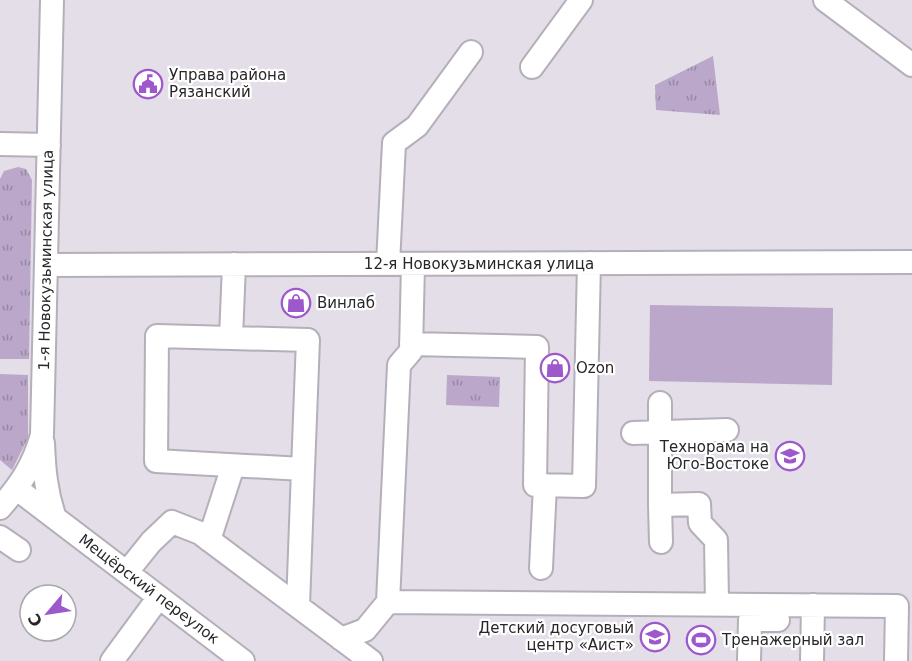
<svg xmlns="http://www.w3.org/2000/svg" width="912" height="661" viewBox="0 0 912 661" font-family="'DejaVu Sans',sans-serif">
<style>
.grass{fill:url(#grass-tufts)}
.garden{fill:#baa7c9}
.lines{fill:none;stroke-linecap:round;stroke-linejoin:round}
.minor-casing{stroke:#b4afb8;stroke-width:26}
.minor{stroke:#fff;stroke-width:22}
.labels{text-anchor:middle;stroke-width:4.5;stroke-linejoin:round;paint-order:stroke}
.poi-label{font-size:15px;fill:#282629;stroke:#fff;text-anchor:start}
.street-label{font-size:15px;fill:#282629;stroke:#fff}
</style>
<defs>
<pattern id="grass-tufts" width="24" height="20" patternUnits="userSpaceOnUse" patternTransform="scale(1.5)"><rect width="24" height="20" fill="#baa7c9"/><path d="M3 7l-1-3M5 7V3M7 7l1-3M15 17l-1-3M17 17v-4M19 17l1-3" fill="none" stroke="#9788a3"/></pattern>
</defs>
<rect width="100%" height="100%" fill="#e3dee8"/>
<!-- grass -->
<path class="grass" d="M713,56L720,115L656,110L655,85Z
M18,167L26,169L32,180L29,359H0V179L4,171Z
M0,374L28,375V438L12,470L0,460Z
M447,375L500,377L499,407L446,405Z"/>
<!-- garden -->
<path class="garden" d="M650,305L833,308L832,385L649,381Z"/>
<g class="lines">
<!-- minor casing -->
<g class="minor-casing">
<path id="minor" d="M825,0L912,65
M532,67L581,0
M0,144L49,145
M388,264L394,143L417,126L471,52
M46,265L912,262
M231,338L308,340L303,469L156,461L157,336L231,338L234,264
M411,344L537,347L535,485L584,486L589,263
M660,403V505
M633,433L727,430
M43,443C44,469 46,493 55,518
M17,489L243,661
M0,508C21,484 33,466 42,435L52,0
M0,537L19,550
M209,540L233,466
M661,542L660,505L699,504L700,523L716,540L717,604
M541,568L545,485
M127,572L151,542L172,522L200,533L371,661
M388,602L897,606L896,661
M298,606L303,469
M341,639L365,630L388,602L399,365L411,351L413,264
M112,661L159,597
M749,661L750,620H778
M812,661L813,605"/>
</g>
<!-- minor -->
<use href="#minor" class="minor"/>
</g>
<!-- icons -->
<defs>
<g id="civic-ring" transform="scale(1.5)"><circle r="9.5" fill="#fff" stroke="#9d58cc" stroke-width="1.5"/><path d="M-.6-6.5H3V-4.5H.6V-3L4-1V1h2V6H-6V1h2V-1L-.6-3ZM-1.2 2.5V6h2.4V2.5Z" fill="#9d58cc"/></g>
<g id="shop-ring" transform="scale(1.5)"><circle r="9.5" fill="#fff" stroke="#9d58cc" stroke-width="1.5"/><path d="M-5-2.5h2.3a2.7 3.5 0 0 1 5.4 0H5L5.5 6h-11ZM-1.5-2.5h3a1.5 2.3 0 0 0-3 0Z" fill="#9d58cc"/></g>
<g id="school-ring" transform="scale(1.5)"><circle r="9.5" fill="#fff" stroke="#9d58cc" stroke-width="1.5"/><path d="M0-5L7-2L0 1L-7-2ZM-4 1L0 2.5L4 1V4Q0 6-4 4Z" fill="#9d58cc"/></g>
<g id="stadium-ring" transform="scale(1.5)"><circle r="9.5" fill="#fff" stroke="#9d58cc" stroke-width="1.5"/><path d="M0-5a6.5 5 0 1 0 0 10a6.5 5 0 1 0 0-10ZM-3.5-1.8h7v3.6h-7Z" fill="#9d58cc"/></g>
</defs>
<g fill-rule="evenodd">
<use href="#civic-ring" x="148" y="84"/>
<use href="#shop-ring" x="296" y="303"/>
<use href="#shop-ring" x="555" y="368"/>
<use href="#school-ring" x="790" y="456"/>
<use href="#school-ring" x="655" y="637"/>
<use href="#stadium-ring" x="701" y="640"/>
</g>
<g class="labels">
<!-- poi labels -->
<g class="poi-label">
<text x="169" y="80">Управа района<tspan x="169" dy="17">Рязанский</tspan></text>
<text x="317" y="308">Винлаб</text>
<text x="576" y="373">Ozon</text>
<text x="769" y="452" text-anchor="end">Технорама на<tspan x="769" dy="17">Юго-Востоке</tspan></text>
<text x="634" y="633" text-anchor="end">Детский досуговый<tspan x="634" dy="17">центр «Аист»</tspan></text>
<text x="722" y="645">Тренажерный зал</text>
</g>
<!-- street labels -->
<g class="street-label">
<text transform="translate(46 260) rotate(-89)" y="5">1-я Новокузьминская улица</text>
<text x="479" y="269">12-я Новокузьминская улица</text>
<text transform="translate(149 589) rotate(37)" y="5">Мещёрский переулок</text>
</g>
</g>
<!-- north arrow -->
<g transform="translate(48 613) rotate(241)"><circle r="28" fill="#ffffff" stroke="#a9a8a9" stroke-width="1.5"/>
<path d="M0-4.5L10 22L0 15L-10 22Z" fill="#9d58cc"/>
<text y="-9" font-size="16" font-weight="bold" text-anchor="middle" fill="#282629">С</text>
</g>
</svg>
